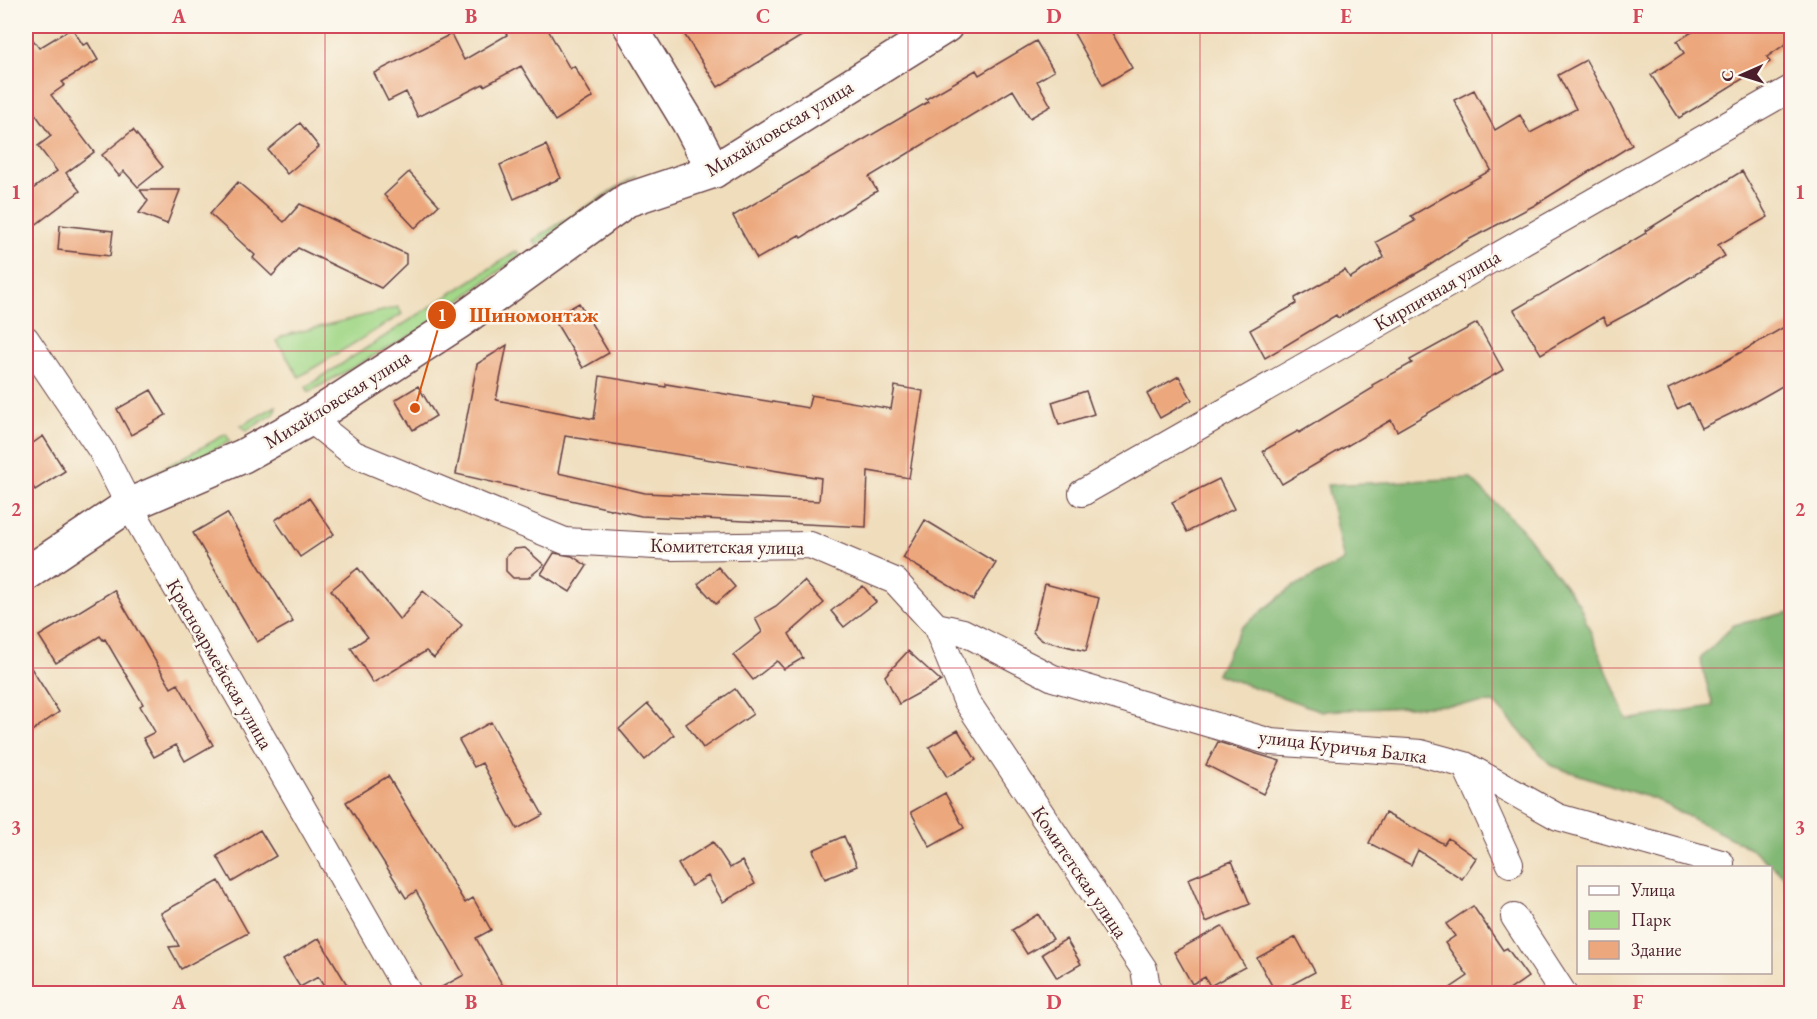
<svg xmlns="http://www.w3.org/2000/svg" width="1817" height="1019" viewBox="0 0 1817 1019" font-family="'EB Garamond',serif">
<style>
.green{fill:#a3d889;stroke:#767c5a;stroke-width:1.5}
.forest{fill:#82b875;stroke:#666c50;stroke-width:1.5}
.building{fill:#eca77d;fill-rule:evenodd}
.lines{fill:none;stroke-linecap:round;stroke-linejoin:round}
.minor-casing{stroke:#633c41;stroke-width:28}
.tertiary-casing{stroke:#633c41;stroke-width:36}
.secondary-casing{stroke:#633c41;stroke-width:36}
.minor{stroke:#fff;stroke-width:26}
.tertiary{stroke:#fff;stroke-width:33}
.secondary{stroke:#fff;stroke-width:33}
.grid{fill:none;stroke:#d1495b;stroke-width:1.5;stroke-opacity:0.55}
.labels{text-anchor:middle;stroke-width:5;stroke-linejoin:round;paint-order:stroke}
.street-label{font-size:20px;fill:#4a1f2b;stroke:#fbf7ec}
.leader{fill:none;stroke:#d8530f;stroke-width:2}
.callout-dot{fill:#d8530f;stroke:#fbf7ec;stroke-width:2}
.mark-label{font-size:18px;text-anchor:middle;font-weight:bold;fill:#fff}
.callout-label{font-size:21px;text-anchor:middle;font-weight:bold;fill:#d8530f;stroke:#fbf7ec;stroke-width:5;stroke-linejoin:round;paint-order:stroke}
.neatline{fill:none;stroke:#d1495b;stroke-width:2}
.grid-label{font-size:20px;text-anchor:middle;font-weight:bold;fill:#d1495b}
</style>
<rect width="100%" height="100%" fill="#fbf7ec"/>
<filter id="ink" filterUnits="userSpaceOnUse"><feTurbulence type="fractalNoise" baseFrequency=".0167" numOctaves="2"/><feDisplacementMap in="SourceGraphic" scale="12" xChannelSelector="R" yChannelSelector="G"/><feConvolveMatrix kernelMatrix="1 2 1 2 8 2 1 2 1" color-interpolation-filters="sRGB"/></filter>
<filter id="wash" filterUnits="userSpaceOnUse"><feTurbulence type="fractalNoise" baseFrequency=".008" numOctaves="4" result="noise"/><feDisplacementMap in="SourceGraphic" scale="24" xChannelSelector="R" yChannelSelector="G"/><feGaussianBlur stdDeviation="1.35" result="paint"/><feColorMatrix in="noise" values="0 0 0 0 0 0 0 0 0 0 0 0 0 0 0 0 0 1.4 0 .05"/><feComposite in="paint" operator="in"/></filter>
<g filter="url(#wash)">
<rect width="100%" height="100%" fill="#efddbc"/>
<!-- green -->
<path class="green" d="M636,176L536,245L533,240Z
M517,251L520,255L424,328L309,392L306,387Z
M398,307L402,314L299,377L277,341L283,336Z
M276,406L274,414L246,431L241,426Z
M226,434L230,441L134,494L130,487Z"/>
<!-- forest -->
<path class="forest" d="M1470,478L1520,527L1579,604L1627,720L1713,706L1700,659L1734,625L1791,612V904L1784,876L1750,848L1654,799L1552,766L1494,703L1321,711L1217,674L1241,628L1291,588L1344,561L1327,485Z"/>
<g id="blocks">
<!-- building -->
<path class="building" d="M502,26H546L570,69L574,66L593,97L555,121L521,66L484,86L483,84L418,117L406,92L388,101L374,73L451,34L464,60L507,35Z
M679,26H818L718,87Z
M1070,26H1108L1132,68L1103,85Z
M1702,26H1791V40L1767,57L1770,62L1679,118L1651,75L1684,53L1677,41Z
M72,28L83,45L88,43L98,60L62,82L65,85L51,95L94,152L66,173L80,191L26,232V194L57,171L38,146L51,136L26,101V30L39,48Z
M1036,41L1054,71L1037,81L1051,106L1030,118L1013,90L869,177L877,191L801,238L799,235L757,259L733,216L928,102L926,99L976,70L979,75Z
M1586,60L1632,145L1535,205L1468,240L1424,269L1338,318L1336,315L1265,358L1250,330L1296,304L1295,298L1345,270L1350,278L1384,257L1376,242L1415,221L1411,216L1491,170L1454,100L1474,90L1495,130L1520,115L1530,133L1576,109L1558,75Z
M300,123L319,147L287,174L268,150Z
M133,130L163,167L138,187L124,171L119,176L102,155Z
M546,145L561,178L514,199L500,165Z
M1742,171L1768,217L1718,245L1725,256L1650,302L1607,325L1603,317L1541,354L1514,310L1646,233L1645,231Z
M409,172L439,205L415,228L384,195Z
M238,182L284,222L300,204L406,254V264L381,288L298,248L272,276L253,258L255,255L210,214Z
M140,190H180L167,224L139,213L148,201Z
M60,225L113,231L110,256L58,250Z
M579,303L609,353L583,368L553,318Z
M1477,323L1503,370L1397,431L1391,420L1282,484L1263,451L1298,431L1299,433L1373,388L1372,385L1412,363L1410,360Z
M1791,323V381L1747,406L1701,428L1689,403L1677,409L1668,389L1724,362Z
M507,345L496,400L594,419L600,376L666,387V384L808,408L811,395L891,409L895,386L923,391L909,478L868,471L866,527L641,516L456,474L477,364ZM565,436L821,478L819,501L645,493L558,473Z
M1179,376L1192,400L1160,418L1147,394Z
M418,386L436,416L413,430L395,400Z
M151,390L166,415L131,435L117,409Z
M1086,391L1094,414L1059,425L1052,402Z
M43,436L65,471L35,490L26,476V448Z
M1219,479L1234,509L1187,532L1172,502Z
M309,498L334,534L300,557L275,520Z
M227,513L293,622L257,642L193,533Z
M925,520L996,563L973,600L903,558Z
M525,548L544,565L528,578H513L506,571V556L514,549Z
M554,553L572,556L587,566L570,592L541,574Z
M718,567L735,587L716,604L698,584Z
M358,568L400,620L423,591L462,625L434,658L426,651L373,683L351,648L368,637L331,590Z
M804,581L824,603L789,634L803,658L784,669L777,661L753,680L733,655L762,632L755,618L776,606Z
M1045,584L1099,598L1086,651L1041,640L1033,632Z
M863,586L876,602L844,627L831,611Z
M114,590L171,688L178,684L213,745L185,761L176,745L154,757L143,738L155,732L140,706L143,704L105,639L103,640L100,636L56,663L39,636Z
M908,651L941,681L899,704L885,676Z
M26,660L59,712L26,735Z
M735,689L753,714L703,748L686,724Z
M648,704L674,735L645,760L619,729Z
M491,722L543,815L517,829L482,763L474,767L459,740Z
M958,730L976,760L947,777L929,747Z
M1218,742L1280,761L1263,794L1206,765Z
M388,776L465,903L473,898L491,930L476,938L507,993H431L464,975L416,891L406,898L346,802Z
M945,793L964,828L930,847L911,812Z
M1385,813L1444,844L1448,838L1476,858L1462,879L1418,850L1411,865L1369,843Z
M260,830L276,856L232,882L217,856Z
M844,836L857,866L825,879L813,850Z
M713,842L730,868L742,861L755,884L723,902L708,876L691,886L678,864Z
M1232,861L1250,904L1206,922L1188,879Z
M219,881L248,933L181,969L169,947L179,946L161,913Z
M1473,906L1503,950L1507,948L1528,977L1505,993H1443L1468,976L1445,943L1455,936L1446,924Z
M1038,914L1053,939L1027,954L1012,930Z
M1222,926L1245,967L1210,986L1205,977L1192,984L1174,952Z
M1296,937L1315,972L1276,993L1257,958Z
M319,938L352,993H328L318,977L300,987L283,960Z
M1066,939L1081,964L1057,978L1042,954Z"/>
</g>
</g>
<g filter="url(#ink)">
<use href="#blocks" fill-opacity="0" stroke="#633c41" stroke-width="1.5"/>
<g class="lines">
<!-- minor casing -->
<g class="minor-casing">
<path id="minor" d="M26,339L101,450L129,505L409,994
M310,419L354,454L565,541L673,547L810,545L895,581L936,626L966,700L1144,969L1148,994
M1082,493L1792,88
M936,626L963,632L1053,678L1271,742L1421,753L1465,765L1558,817L1721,863
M1465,765L1510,864
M1514,917L1564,994"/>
</g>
<!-- tertiary casing -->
<g class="tertiary-casing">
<path id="tertiary" d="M630,26L690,125L714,171"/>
</g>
<!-- secondary casing -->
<g class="secondary-casing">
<path id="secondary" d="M26,574L129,505L243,456L310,419L459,322L627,200L714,171L946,26"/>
</g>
<!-- minor -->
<use href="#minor" class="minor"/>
<!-- tertiary -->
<use href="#tertiary" class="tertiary"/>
<!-- secondary -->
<use href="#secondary" class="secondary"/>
</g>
</g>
<!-- grid -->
<path class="grid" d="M325,26V994M617,26V994M908,26V994M1200,26V994M1492,26V994M26,351H1792M26,668H1792"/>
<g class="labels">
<!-- street labels -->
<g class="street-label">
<text transform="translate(779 128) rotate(-31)" y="7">Михайловская улица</text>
<text transform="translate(1437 290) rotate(-30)" y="7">Кирпичная улица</text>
<text transform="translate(337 399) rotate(-32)" y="7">Михайловская улица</text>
<text transform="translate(727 546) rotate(1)" y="7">Комитетская улица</text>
<text transform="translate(220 664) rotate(60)" y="7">Красноармейская улица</text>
<text transform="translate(1343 746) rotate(7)" y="7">улица Куричья Балка</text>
<text transform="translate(1080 872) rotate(56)" y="7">Комитетская улица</text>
</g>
</g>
<!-- callouts -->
<path class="leader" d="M415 408L442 315"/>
<g class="callout-dot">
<circle cx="415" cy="408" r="6"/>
<circle cx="442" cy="315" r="15"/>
</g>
<g class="mark-label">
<text x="442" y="321">1</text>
</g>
<g class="callout-label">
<text x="534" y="322">Шиномонтаж</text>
</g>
<!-- margin -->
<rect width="1817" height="1019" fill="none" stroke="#fbf7ec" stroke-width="66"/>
<!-- legend -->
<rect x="1577" y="866" width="195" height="108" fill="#fbf7ec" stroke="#b4a19f" stroke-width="1.5"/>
<rect x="1589" y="886" width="30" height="9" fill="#ffffff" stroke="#b4a19f" stroke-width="1.5"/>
<text x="1631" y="896" font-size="18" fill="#4a1f2b">Улица</text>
<rect x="1589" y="911" width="30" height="18" fill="#a3d889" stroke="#b4a19f" stroke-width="1.5"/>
<text x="1631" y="926" font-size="18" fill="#4a1f2b">Парк</text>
<rect x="1589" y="941" width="30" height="18" fill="#eca77d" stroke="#b4a19f" stroke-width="1.5"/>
<text x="1631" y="956" font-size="18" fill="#4a1f2b">Здание</text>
<!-- north arrow -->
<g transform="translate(1742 75) rotate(267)" stroke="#fbf7ec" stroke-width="4.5" paint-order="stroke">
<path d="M0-4.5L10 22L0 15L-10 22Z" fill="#4a1f2b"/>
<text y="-9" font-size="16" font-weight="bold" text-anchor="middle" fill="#4a1f2b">С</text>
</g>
<rect x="33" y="33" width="1751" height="953" class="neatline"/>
<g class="grid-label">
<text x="179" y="23">A</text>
<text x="471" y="23">B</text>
<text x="763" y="23">C</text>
<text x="1054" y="23">D</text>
<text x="1346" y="23">E</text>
<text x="1638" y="23">F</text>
<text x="16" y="199">1</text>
<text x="1800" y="199">1</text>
<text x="16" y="516">2</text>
<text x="1800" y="516">2</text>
<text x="16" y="834">3</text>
<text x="1800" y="834">3</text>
<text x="179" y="1009">A</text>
<text x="471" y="1009">B</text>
<text x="763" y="1009">C</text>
<text x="1054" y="1009">D</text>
<text x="1346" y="1009">E</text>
<text x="1638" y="1009">F</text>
</g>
</svg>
